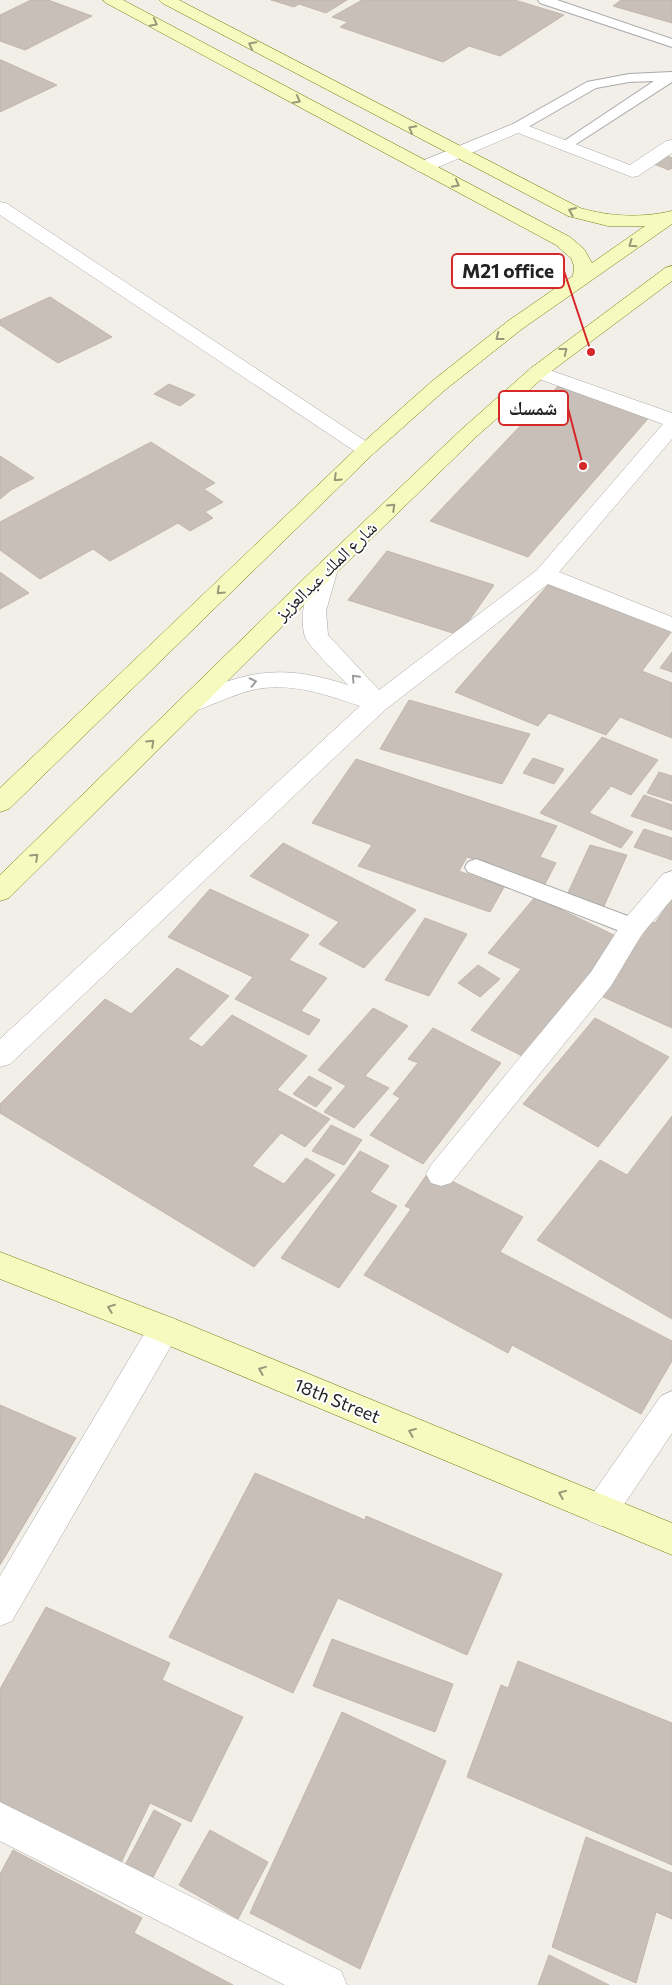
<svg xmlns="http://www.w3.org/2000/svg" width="672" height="1985" viewBox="0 0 672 1985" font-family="Commissioner,'Noto Naskh Arabic',sans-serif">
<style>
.building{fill:#c7bfb8;stroke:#c4b6ab}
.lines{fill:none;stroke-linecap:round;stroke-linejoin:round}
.lane-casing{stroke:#a9a9a9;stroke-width:2}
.street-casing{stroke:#a9a9a9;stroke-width:1}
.secondary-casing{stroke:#707d05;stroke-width:1}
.lane{fill:#fff;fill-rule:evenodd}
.street{fill:#fff;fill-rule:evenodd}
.secondary{fill:#f7fabf;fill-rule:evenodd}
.oneway{stroke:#979978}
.oneway2{stroke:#9c9c9c}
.labels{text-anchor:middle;stroke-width:4;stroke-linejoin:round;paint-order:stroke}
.street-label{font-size:18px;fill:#222;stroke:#fff}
.leader{fill:none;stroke:#d62828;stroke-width:2}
.callout-dot{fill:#d62828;stroke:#fff;stroke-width:2}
.callout{fill:#fff;stroke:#d62828;stroke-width:2}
.callout-label{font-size:19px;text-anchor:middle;font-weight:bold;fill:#222}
</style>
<rect width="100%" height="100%" fill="#f2efe9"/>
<!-- building -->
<path class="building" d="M31,0H48L92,16L25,50L0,41V15Z
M271,0H347L326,13L299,4L294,7Z
M362,0H515L564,15L500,56L469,46L443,62L340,27L348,22L332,17Z
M621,0H672V23L613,6Z
M0,60H1L57,85L0,112Z
M665,155L672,158V168L669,170L651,163Z
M50,297L112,337L58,363L0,325V320Z
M169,384L195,395L180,406L154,394Z
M560,384L652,414L528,557L430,521Z
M151,442L215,483L204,489L223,502L205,512L213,518L190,531L178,523L110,561L93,549L40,579L0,550V522Z
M0,456L34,478L11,490L0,499Z
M387,551L494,585L459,635L348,600Z
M0,572L29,593L0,609Z
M548,585L672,631L642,671L672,683V738L620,717L606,735L549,713L538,726L455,692Z
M672,652V672L660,668Z
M409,700L530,734L502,784L380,749Z
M602,737L658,760L631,795L611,786L589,813L633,832L621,848L540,813Z
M533,758L564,769L554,784L523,773Z
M356,759L557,826L540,857L556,863L545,884L467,857L459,871L504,887L490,912L358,866L372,845L312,823Z
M659,772L672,776V801L647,793Z
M644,795L672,805V830L631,816Z
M644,829L672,838V860L634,847Z
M283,843L416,910L364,968L319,944L339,922L250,876Z
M590,845L627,855L604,906L567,895Z
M210,889L309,935L289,960L327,978L301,1011L320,1020L309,1035L235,999L253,977L168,937Z
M535,897L620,938L526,1058L471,1030L521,969L488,953Z
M672,898V1028L601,996L652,922L655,923Z
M425,918L467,934L429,996L385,980Z
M478,965L500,979L480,997L458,983Z
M177,968L229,996L188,1039L202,1047L232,1015L307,1056L277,1090L330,1119L305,1147L281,1133L252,1166L284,1184L306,1158L335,1175L254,1267L0,1113V1104L105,999L131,1014Z
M373,1008L408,1026L365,1076L389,1088L354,1128L324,1112L346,1086L318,1070Z
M595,1018L669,1057L598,1147L523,1104Z
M433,1028L501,1063L423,1164L370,1135L400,1098L393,1094L418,1063L408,1059Z
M309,1076L332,1088L316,1107L293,1094Z
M672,1116V1319L537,1240L600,1160L627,1175Z
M331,1125L362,1140L344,1165L312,1151Z
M360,1151L389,1166L370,1192L397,1206L339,1288L281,1258Z
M430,1170L523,1217L500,1252L672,1341V1361L641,1414L512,1345L508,1353L364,1275L411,1209L405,1206Z
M0,1405L76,1438L0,1565Z
M255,1473L365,1520L366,1516L502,1574L467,1655L338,1598L293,1693L169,1637Z
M46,1607L170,1663L162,1680L243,1717L191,1822L150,1803L119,1867L0,1810V1689Z
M332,1639L453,1684L435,1732L313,1686Z
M518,1661L672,1723V1865L467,1777L501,1685L508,1688Z
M342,1712L446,1761L360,1969L250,1913Z
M154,1810L181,1824L149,1885L122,1871Z
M210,1830L268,1862L238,1919L179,1885Z
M586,1837L672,1873V1919L656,1912L636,1983L552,1947Z
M13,1850L142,1918L134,1933L233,1985H0V1874Z
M549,1955L609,1985H538Z"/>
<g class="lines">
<!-- lane casing -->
<g class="lane-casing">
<path id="lane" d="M538,0H557L672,39V47L540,3Z
M672,72V82L570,148H560L558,145L654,81L629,82L596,88L523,130L518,131L511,127L513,124L587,82L629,74Z
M476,859L641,921L644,927L641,933L633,935L625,933L468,872L465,867L468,862Z"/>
</g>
<!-- street casing -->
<g class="street-casing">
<path id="street" d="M518,122L630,165L666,141L672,140V153L638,176L632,177L518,133L429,171L423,172L417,171L414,167L417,163Z
M0,202L6,203L373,446L376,450L373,454L366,456L359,454L0,215Z
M538,366L672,413V439L559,572L672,617V632L548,584L386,709L10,1064L0,1067V1039L360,706C321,693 283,679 242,693C225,698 209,707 191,712L183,710L179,704C185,695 198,692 209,688C262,667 294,668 348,685C337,673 314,652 306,639C297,620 308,580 319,564L327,562L335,564L338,569L326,611L328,635L379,690L537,570L663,424L531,376L528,372L531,368Z
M672,871V899L642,934L611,986L451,1183L441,1186L431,1183L426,1174L431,1165L591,972L624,920L663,874Z
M164,1315L175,1319L180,1329L175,1339L12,1621L0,1626V1576L153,1319Z
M672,1391V1433L613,1521L601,1526L589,1521L584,1510L589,1499L661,1396Z
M0,1802L341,1971L347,1985H285L0,1841Z"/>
</g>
<!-- secondary casing -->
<g class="secondary-casing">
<path id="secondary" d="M103,0H123L570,237L584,249L592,263L645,226H608L568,216L162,3L159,0H179L580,208C611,217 641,218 672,211V224L522,329L445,390L373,454L9,809L0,812V788L359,446L431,382L508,321L573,276L574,266L571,258L556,245L106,3Z
M672,266V281L545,376L477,436L335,574L9,898L0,901V875L319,564L463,428L531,368L665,268Z
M0,1252L175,1319L672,1523V1555L153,1339L0,1279Z"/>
</g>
<!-- lane -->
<use href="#lane" class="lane"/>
<!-- street -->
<use href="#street" class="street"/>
<!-- secondary -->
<use href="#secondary" class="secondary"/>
</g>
<!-- one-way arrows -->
<defs><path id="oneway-chevron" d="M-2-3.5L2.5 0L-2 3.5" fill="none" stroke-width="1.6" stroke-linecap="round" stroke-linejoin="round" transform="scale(1.25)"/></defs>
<g class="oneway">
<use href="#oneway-chevron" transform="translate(154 23) rotate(28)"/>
<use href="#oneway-chevron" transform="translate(252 45) rotate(-152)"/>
<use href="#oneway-chevron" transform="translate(297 100) rotate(28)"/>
<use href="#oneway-chevron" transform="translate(412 129) rotate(-152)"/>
<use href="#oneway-chevron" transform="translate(456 184) rotate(28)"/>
<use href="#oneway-chevron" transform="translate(572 211) rotate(-157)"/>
<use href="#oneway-chevron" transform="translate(632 244) rotate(145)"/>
<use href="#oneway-chevron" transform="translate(499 337) rotate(142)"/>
<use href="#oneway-chevron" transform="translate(564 351) rotate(-38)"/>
<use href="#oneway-chevron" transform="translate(337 478) rotate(136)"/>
<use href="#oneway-chevron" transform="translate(392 507) rotate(-44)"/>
<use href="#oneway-chevron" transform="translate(220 591) rotate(136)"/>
<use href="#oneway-chevron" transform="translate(151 743) rotate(-44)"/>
<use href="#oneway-chevron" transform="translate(35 857) rotate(-44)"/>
<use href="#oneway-chevron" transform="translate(111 1308) rotate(-159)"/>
<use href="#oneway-chevron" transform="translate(262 1370) rotate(-158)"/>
<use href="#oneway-chevron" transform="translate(412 1432) rotate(-158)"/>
<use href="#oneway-chevron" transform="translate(562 1494) rotate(-158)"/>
</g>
<g class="oneway2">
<use href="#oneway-chevron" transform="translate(355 678) rotate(-133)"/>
<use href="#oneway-chevron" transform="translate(253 682) rotate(-12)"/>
</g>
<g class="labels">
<!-- street labels -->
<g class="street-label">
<text transform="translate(326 571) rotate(-44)" y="6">شارع الملك عبدالعزيز</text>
<text transform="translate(337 1401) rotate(22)" y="6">18th Street</text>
</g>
</g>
<!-- callouts -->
<path class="leader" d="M591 352L564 271M583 466L568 408"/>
<g class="callout-dot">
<circle cx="591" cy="352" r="5"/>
<circle cx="583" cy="466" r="5"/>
</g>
<g class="callout">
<rect x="452" y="254" width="112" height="34" rx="5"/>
<rect x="499" y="391" width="69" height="34" rx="5"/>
</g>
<g class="callout-label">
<text x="508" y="278">M21 office</text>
<text x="533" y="415">شمسك</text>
</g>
</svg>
